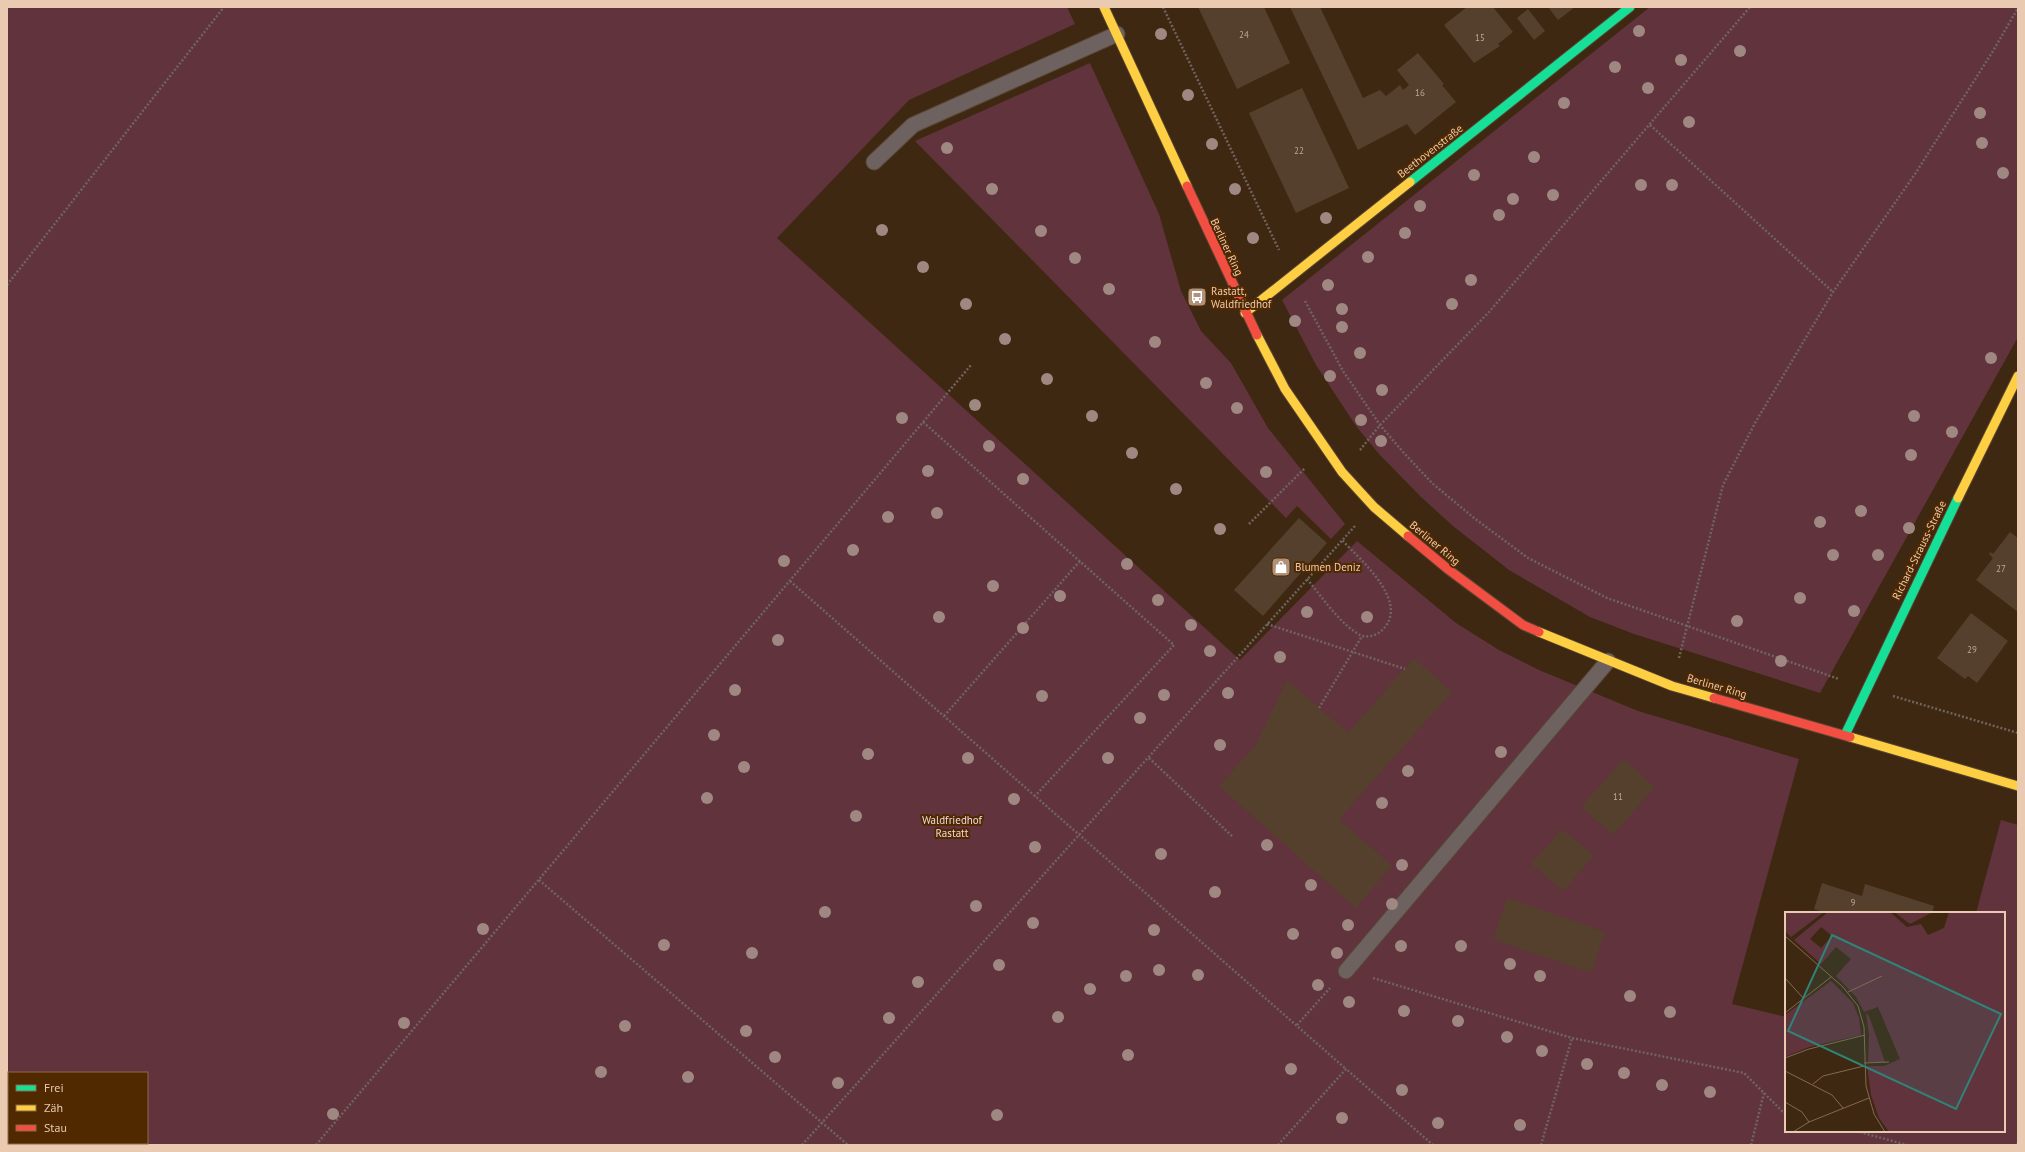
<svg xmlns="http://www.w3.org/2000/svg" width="2025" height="1152" viewBox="0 0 2025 1152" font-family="'PT Sans',sans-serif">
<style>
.green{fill:#61333c;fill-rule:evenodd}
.building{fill:#54402c}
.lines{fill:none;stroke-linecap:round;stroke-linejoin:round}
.lane-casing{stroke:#5a4532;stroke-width:17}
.fast-casing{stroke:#5a4532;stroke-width:11}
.slow-casing{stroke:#5a4532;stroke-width:11}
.jam-casing{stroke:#5a4532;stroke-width:11}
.path{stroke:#6f645f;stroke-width:2.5;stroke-dasharray:2 2;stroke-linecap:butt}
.lane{stroke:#6d625f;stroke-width:15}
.fast{stroke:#16e098;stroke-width:9}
.slow{stroke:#ffcf43;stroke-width:9}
.jam{stroke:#f24e42;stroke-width:9}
.tree{fill:#a08882}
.labels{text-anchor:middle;stroke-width:4;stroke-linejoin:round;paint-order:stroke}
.number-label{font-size:9px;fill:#c4a890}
.street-label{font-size:11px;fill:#eacbb2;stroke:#502900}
.poi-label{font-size:11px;fill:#eacbb2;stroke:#502900;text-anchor:start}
.park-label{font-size:11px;fill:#f0d7dd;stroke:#502900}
.inset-road{fill:none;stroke:#836952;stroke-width:1}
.view{fill:#308378;fill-opacity:0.15;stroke:#308378;stroke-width:2}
.inset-edge{fill:none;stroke:#eacbb2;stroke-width:2}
</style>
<rect width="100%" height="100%" fill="#3e2812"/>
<!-- green -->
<path class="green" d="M7,7H1067L1075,24L909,100L777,238L1240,660L1357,541L1456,623L1499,650L1539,670L1638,711L1799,759L1732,1004L1786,1017V1131H2004V913H1976L2001,820L2018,825V1145H7ZM9,1073H147V1143H9Z
M1650,7H2018V337L1820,693L1634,634L1590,617L1509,570L1453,526L1420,496L1379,454L1356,426L1316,365L1282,300Z
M1090,63L1159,214L1181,291L1201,331L1231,363L1268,428L1345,524L1331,539L1297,506L1286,518L915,141Z"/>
<!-- building -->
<path class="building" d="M1198,7H1264L1290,63L1237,89Z
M1290,7H1320L1363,98L1380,90L1386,96L1400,85L1403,90L1409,85L1397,70L1418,53L1444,84L1442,85L1456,102L1415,135L1407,124L1358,150Z
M1467,7H1493L1513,32L1498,44L1500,46L1474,63L1444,25Z
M1548,7H1575L1558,20Z
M1528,9L1545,31L1534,40L1517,18Z
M1302,88L1349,188L1296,213L1249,113Z
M1299,518L1327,543L1263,616L1234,590Z
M2010,532L2018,538V612L1976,580L1993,558L1989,554L1990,552L1993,554Z
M1971,613L2008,641L1977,683L1968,676L1965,679L1937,658Z
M1414,658L1452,692L1339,819L1392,866L1356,908L1219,786L1255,746L1287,680L1348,733Z
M1624,759L1655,787L1613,835L1581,807Z
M1562,829L1594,856L1563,891L1531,864Z
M1822,883L1862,896L1865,884L1934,906L1932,913H1825L1814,909Z
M1507,898L1605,932L1591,973L1493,939Z"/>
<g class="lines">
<!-- lane casing -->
<g class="lane-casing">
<path id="lane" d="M874,162L913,125L1117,34
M1346,971L1608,661"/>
</g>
<!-- fast casing -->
<g class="fast-casing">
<path id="fast" d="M1410,182L1630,7
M1845,735L1958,498"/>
</g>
<!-- slow casing -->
<g class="slow-casing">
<path id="slow" d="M1104,7L1187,186
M1245,313L1410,182
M1257,335L1285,389L1342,472L1374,507L1408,536
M1958,498L2018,376
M1539,632L1672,686L1714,698
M1850,737L2018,786"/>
</g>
<!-- jam casing -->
<g class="jam-casing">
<path id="jam" d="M1187,186L1257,335
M1408,536L1449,570L1523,625L1539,632
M1714,698L1850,737"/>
</g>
<!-- path -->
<path class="path" d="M1163,7L1279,250
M1650,125L1833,292
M7,285L224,7
M1305,301L1343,371L1380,425L1403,452L1432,483L1474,518L1528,558L1607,598L1839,679
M923,422L1174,645L1035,796
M1360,450L1380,425L1489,312L1750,7
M1249,524L1305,468
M1307,579C1323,598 1338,622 1360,635C1365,638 1375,636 1380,632C1413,605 1362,561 1342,540
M790,581L1346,1069
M1267,624L1405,669
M1679,658L1723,485L1755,423L1833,292L1915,174L1993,51L2018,8
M1893,696L2018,733
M1319,708L1362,636
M944,716L1080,561
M1149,758L1233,837
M539,880L848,1145
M1373,978L1572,1038L1744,1073L1782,1111L1786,1112
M1297,1025L1330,988
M1856,1131L1907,1145
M316,1145L971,365
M802,1145L1355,526
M1278,1145L1346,1069L1433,1145
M1541,1145L1572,1038
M1751,1145L1764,1093
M2017,1145L2018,1143"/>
<!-- lane -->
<use href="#lane" class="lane"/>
<!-- fast -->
<use href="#fast" class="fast"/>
<!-- slow -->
<use href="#slow" class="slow"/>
<!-- jam -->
<use href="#jam" class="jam"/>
</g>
<!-- trees -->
<g class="tree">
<circle cx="1639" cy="31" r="6"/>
<circle cx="1161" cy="34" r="6"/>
<circle cx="1740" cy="51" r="6"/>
<circle cx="1681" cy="60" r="6"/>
<circle cx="1615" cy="67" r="6"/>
<circle cx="1648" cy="88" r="6"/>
<circle cx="1188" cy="95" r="6"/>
<circle cx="1564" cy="103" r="6"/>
<circle cx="1980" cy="113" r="6"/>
<circle cx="1689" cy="122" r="6"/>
<circle cx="1982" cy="143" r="6"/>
<circle cx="1212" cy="144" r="6"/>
<circle cx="947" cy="148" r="6"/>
<circle cx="1534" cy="157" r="6"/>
<circle cx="2003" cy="173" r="6"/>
<circle cx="1474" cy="175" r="6"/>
<circle cx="1641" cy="185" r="6"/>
<circle cx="1672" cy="185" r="6"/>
<circle cx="992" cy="189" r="6"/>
<circle cx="1235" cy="189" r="6"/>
<circle cx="1553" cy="195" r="6"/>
<circle cx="1513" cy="199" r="6"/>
<circle cx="1420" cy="206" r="6"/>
<circle cx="1499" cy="215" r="6"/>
<circle cx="1326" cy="218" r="6"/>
<circle cx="882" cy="230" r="6"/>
<circle cx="1041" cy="231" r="6"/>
<circle cx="1405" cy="233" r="6"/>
<circle cx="1253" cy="238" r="6"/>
<circle cx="1368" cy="257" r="6"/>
<circle cx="1075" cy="258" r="6"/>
<circle cx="923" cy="267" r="6"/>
<circle cx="1471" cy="280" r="6"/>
<circle cx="1328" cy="285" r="6"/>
<circle cx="1109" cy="289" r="6"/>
<circle cx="966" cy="304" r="6"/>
<circle cx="1452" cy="304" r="6"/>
<circle cx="1342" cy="309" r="6"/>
<circle cx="1295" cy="321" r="6"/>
<circle cx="1342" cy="327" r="6"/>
<circle cx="1005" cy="339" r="6"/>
<circle cx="1155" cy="342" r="6"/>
<circle cx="1360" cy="353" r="6"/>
<circle cx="1991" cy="358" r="6"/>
<circle cx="1330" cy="376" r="6"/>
<circle cx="1047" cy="379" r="6"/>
<circle cx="1206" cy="383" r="6"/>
<circle cx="1382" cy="390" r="6"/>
<circle cx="975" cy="405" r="6"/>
<circle cx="1237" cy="408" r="6"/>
<circle cx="1092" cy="416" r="6"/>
<circle cx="1914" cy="416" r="6"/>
<circle cx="902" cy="418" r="6"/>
<circle cx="1361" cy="420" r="6"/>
<circle cx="1952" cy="432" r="6"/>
<circle cx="1381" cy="441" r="6"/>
<circle cx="989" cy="446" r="6"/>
<circle cx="1132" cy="453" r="6"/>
<circle cx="1911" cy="455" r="6"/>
<circle cx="928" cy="471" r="6"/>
<circle cx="1266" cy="472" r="6"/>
<circle cx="1023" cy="479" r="6"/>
<circle cx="1176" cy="489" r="6"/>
<circle cx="1861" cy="511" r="6"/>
<circle cx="937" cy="513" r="6"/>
<circle cx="888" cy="517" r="6"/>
<circle cx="1820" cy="522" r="6"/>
<circle cx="1909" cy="528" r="6"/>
<circle cx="1220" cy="529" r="6"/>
<circle cx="853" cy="550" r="6"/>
<circle cx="1833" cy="555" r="6"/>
<circle cx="1878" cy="555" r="6"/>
<circle cx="784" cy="561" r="6"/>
<circle cx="1127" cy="564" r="6"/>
<circle cx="993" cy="586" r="6"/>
<circle cx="1060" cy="596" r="6"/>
<circle cx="1800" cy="598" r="6"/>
<circle cx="1158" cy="600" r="6"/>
<circle cx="1854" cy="611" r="6"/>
<circle cx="1307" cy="612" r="6"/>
<circle cx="939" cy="617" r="6"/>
<circle cx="1367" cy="617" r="6"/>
<circle cx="1737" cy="621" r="6"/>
<circle cx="1191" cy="625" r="6"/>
<circle cx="1023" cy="628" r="6"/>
<circle cx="778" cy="640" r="6"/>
<circle cx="1210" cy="651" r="6"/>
<circle cx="1280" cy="657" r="6"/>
<circle cx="1781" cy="661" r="6"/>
<circle cx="735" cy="690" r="6"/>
<circle cx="1228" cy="693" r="6"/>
<circle cx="1164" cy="695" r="6"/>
<circle cx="1042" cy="696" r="6"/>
<circle cx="1140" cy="718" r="6"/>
<circle cx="714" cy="735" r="6"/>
<circle cx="1220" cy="745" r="6"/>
<circle cx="1501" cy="752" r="6"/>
<circle cx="868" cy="754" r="6"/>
<circle cx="968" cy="758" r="6"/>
<circle cx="1108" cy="758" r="6"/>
<circle cx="744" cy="767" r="6"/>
<circle cx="1408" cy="771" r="6"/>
<circle cx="707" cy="798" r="6"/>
<circle cx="1014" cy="799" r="6"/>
<circle cx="1382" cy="803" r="6"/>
<circle cx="856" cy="816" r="6"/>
<circle cx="1267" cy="845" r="6"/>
<circle cx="1035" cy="847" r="6"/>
<circle cx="1161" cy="854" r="6"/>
<circle cx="1402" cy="865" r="6"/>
<circle cx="1311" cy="885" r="6"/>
<circle cx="1215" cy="892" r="6"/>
<circle cx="1392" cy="904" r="6"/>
<circle cx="976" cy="906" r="6"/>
<circle cx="825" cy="912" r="6"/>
<circle cx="1033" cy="923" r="6"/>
<circle cx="1348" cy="925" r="6"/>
<circle cx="483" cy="929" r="6"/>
<circle cx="1154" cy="930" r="6"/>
<circle cx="1293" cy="934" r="6"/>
<circle cx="664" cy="945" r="6"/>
<circle cx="1401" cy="946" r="6"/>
<circle cx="1461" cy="946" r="6"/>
<circle cx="752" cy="953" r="6"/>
<circle cx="1337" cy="953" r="6"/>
<circle cx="1510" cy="964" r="6"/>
<circle cx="999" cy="965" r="6"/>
<circle cx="1159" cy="970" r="6"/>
<circle cx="1198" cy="975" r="6"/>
<circle cx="1126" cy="976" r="6"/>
<circle cx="1540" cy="976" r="6"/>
<circle cx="918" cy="982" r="6"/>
<circle cx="1318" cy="985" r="6"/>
<circle cx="1090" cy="989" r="6"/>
<circle cx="1630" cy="996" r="6"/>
<circle cx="1349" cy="1002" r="6"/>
<circle cx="1404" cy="1011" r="6"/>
<circle cx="1670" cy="1012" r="6"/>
<circle cx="1058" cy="1017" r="6"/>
<circle cx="889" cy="1018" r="6"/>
<circle cx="1458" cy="1021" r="6"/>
<circle cx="404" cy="1023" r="6"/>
<circle cx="625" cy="1026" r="6"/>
<circle cx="746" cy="1031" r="6"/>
<circle cx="1507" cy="1037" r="6"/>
<circle cx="1542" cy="1051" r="6"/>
<circle cx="1128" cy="1055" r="6"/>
<circle cx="775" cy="1057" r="6"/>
<circle cx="1587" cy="1064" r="6"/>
<circle cx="1291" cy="1069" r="6"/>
<circle cx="601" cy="1072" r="6"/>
<circle cx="1624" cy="1073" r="6"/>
<circle cx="688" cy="1077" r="6"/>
<circle cx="838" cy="1083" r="6"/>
<circle cx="1662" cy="1085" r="6"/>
<circle cx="1402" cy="1090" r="6"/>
<circle cx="1710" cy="1092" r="6"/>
<circle cx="333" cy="1114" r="6"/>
<circle cx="997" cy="1115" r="6"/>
<circle cx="1342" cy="1118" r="6"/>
<circle cx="1438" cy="1123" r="6"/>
<circle cx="1520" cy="1125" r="6"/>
</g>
<!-- icons -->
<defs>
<g id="bus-square" transform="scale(1)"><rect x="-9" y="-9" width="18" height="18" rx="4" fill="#ae927a" stroke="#502900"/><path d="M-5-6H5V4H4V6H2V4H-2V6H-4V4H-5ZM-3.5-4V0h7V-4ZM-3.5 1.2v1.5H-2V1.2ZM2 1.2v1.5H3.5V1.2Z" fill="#fff"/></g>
<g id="shop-square" transform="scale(1)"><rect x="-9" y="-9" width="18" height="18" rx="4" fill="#ae927a" stroke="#502900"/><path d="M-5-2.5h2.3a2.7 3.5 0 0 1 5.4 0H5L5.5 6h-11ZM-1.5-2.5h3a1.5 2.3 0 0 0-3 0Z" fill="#fff"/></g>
</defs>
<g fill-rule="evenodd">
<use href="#bus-square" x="1197" y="297"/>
<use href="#shop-square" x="1281" y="567"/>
</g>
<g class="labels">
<!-- number labels -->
<g class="number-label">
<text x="1244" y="38">24</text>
<text x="1480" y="41">15</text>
<text x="1420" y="96">16</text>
<text x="1299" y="154">22</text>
<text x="2001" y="572">27</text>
<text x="1972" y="653">29</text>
<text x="1618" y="800">11</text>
<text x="1853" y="906">9</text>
</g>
<!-- street labels -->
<g class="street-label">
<text transform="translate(1430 151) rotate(-38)" y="4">Beethovenstraße</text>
<text transform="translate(1227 247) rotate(65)" y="4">Berliner Ring</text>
<text transform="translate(1435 543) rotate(40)" y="4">Berliner Ring</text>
<text transform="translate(1919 550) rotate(-64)" y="4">Richard-Strauss-Straße</text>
<text transform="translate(1717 686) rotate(16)" y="4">Berliner Ring</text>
</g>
<!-- poi labels -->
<g class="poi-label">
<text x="1211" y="295">Rastatt,<tspan x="1211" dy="13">Waldfriedhof</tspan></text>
<text x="1295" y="571">Blumen Deniz</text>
</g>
<!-- park labels -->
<g class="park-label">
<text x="952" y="824">Waldfriedhof<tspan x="952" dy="13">Rastatt</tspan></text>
</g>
</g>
<!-- overview -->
<g transform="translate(1785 912)">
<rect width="220" height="220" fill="#3e2812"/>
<path d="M0,0H39L6,25L0,19ZM43,0H105L122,15L136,12L143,23L159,16L164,0H220V220H104L94,206L86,183L82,154H99L115,147L93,95L79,100L71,85L51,64L66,47L51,35L36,52L9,28ZM36,15L47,24L36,36L25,27ZM109,0H148L125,12ZM46,69L68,91L74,106L76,123L24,135L0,145V103ZM81,101L84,104L100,150H83L84,123Z" fill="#61333c" fill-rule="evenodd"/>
<path class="inset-road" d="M0,24L58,75L73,94L79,115L81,174L89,202L100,220M0,66L19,87M63,80L97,64M0,101L46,65M0,146L24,137L80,123M79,151L104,150M0,159L47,183L58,196M28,172L38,164L79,154M0,190L17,200L24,210M8,220L24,210L84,186"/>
<path class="view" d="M47,23L216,102L171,197L3,119Z"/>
<rect width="220" height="220" class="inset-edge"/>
</g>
<!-- border -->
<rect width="2025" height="1152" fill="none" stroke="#eacbb2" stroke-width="16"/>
<!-- legend -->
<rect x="8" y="1072" width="140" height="72" fill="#502900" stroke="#8e6a47"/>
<rect x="16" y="1085" width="20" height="6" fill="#16e098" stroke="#8e6a47"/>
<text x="44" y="1092" font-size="12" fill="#eacbb2">Frei</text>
<rect x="16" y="1105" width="20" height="6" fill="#ffcf43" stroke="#8e6a47"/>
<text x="44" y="1112" font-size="12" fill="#eacbb2">Zäh</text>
<rect x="16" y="1125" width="20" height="6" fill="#f24e42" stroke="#8e6a47"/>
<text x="44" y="1132" font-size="12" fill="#eacbb2">Stau</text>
</svg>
